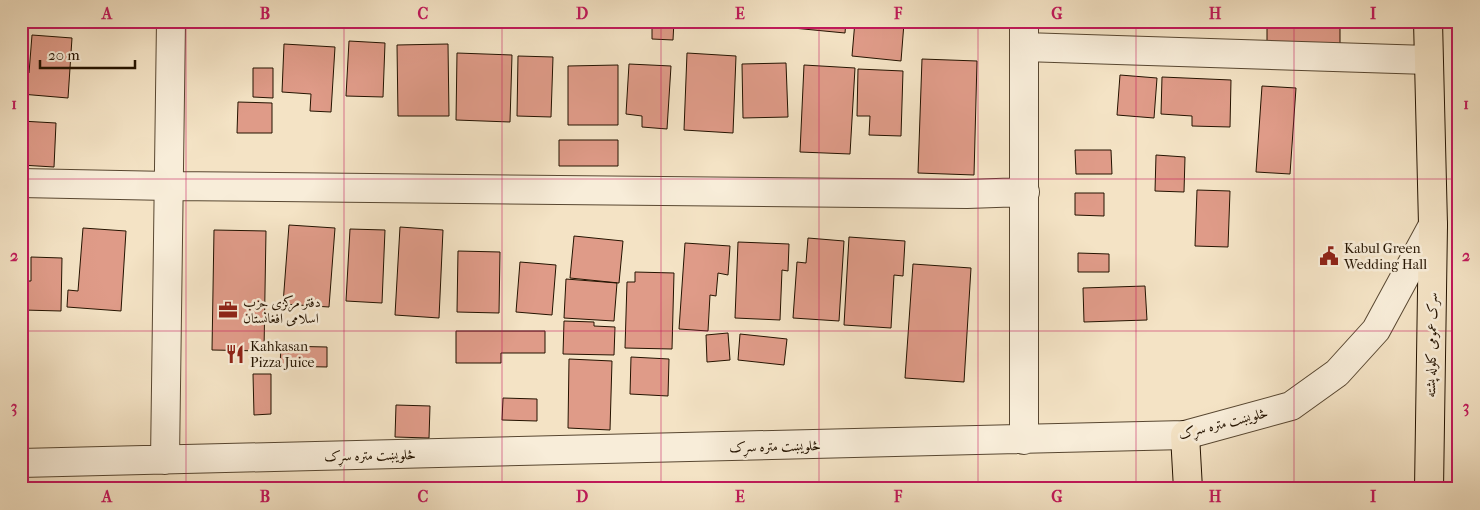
<svg xmlns="http://www.w3.org/2000/svg" width="1480" height="510" viewBox="0 0 1480 510" font-family="'IM FELL French Canon',Amiri,serif">
<style>
.building{fill:#df9b88;stroke:#241300}
.lines{fill:none;stroke-linecap:round;stroke-linejoin:round}
.minor-casing{stroke:#584731;stroke-width:30}
.major-casing{stroke:#241300;stroke-width:30}
.minor{stroke:#f8edd9;stroke-width:28}
.major{stroke:#f4e3c5;stroke-width:28}
.grid{fill:none;stroke:#c2185b;stroke-width:1;stroke-opacity:0.55}
.labels{text-anchor:middle;stroke-width:5;stroke-linejoin:round;paint-order:stroke}
.poi-label{font-size:14px;fill:#241300;stroke:#f8edd9;text-anchor:start}
.street-label{font-size:14px;fill:#241300;stroke:#f8edd9}
.neatline{fill:none;stroke:#c2185b;stroke-width:2}
.grid-label{font-size:16px;text-anchor:middle;font-weight:bold;fill:#c2185b}
</style>
<rect width="100%" height="100%" fill="#f4e3c5"/>
<filter id="stains"><feTurbulence type="fractalNoise" baseFrequency=".004" numOctaves="4"/><feColorMatrix values="0 0 0 0 .2 0 0 0 0 .09 0 0 0 0 .02 0 0 0 .5 -.17"/></filter>
<radialGradient id="worn" r=".72"><stop offset=".6" stop-color="#630" stop-opacity="0"/><stop offset="1" stop-color="#630" stop-opacity=".3"/></radialGradient>
<!-- building -->
<path class="building" d="M219,21H278V23L219,22Z
M625,21H674L673,40L652,39V26L625,25Z
M794,21H846L845,33L793,28Z
M855,21L904,23L901,61L852,56Z
M1267,21H1340V44H1267Z
M32,35L72,38L68,98L21,94V72L29,73Z
M349,41L385,43L383,97L346,96Z
M284,44L335,47L331,112L310,111L311,94L282,92Z
M448,44L449,116H398L397,45Z
M457,53L512,55L510,122L456,120Z
M687,53L736,56L733,133L684,130Z
M518,56L553,57L551,117L517,116Z
M922,59L977,61L974,175L918,173Z
M786,63L788,117L743,118L742,64Z
M629,64L671,66L667,129L642,127V116L626,114Z
M618,65V125H568V66Z
M804,65L855,68L850,154L800,152Z
M253,68H273V98L253,97Z
M858,69L903,71L901,136L869,135L870,116H857Z
M1120,75L1157,78L1154,118L1117,115Z
M1162,77L1231,80L1230,127L1192,126V116L1161,114Z
M1262,86L1296,88L1290,174L1256,172Z
M238,102L272,103V133H237Z
M21,121L56,123L54,167L21,165Z
M559,140H618V166H559Z
M1075,150H1111L1112,174H1076Z
M1156,155L1185,157L1184,192L1155,191Z
M1197,190L1230,191L1228,247L1195,246Z
M1075,193H1104V216L1075,215Z
M289,225L335,228L329,307L283,304Z
M400,227L443,230L439,318L395,315Z
M83,228L126,231L121,311L67,307L68,290L78,291Z
M350,229L385,230L382,303L346,301Z
M214,230L266,231L264,351L212,350Z
M574,236L623,241L619,283L570,278Z
M849,237L905,241L903,276L894,275L891,328L844,325Z
M808,238L844,241L839,321L793,318L797,262L806,263Z
M738,242L789,244L788,271L782,270L780,320L735,318Z
M685,243L730,246L728,275L718,273L716,296L710,295L708,331L679,329Z
M458,251L500,252L499,313L457,312Z
M1078,253L1109,254V272H1078Z
M31,257L62,258L61,311L23,310L24,281H31Z
M520,262L556,265L552,315L516,312Z
M913,264L971,268L964,382L905,378Z
M635,272L674,273L672,349L625,348L627,282H635Z
M566,279L617,283L614,321L564,318Z
M1145,286L1147,320L1084,322L1083,288Z
M564,321L594,322V326L615,327L614,355L563,354Z
M456,331H545V353H501V363H456Z
M728,333L730,360L707,362L706,335Z
M740,334L787,339L784,365L738,360Z
M281,346L327,347V367L280,366Z
M631,357L669,359L668,396L630,394Z
M569,359L612,361L610,430L568,428Z
M253,374H271V414L254,415Z
M503,398L537,399V421L502,420Z
M396,405L430,406L429,438L395,437Z"/>
<g class="lines">
<!-- minor casing -->
<g class="minor-casing">
<path id="minor" d="M1024,21V440
M1024,47L1428,60
M21,183L169,186L967,194L1025,192
M165,460L171,21
M21,463L1185,435L1291,406L1337,373L1376,330L1433,225"/>
</g>
<!-- major casing -->
<g class="major-casing">
<path id="major" d="M1428,21L1433,225L1429,489
M1185,435L1188,489"/>
</g>
<!-- minor -->
<use href="#minor" class="minor"/>
<!-- major -->
<use href="#major" class="major"/>
</g>
<!-- grid -->
<path class="grid" d="M186,21V489M344,21V489M502,21V489M661,21V489M819,21V489M978,21V489M1136,21V489M1294,21V489M21,179H1459M21,331H1459"/>
<!-- icons -->
<defs>
<g id="civic-bare" transform="scale(1.5)"><path d="M-.6-6.5H3V-4.5H.6V-3L4-1V1h2V6H-6V1h2V-1L-.6-3ZM-1.2 2.5V6h2.4V2.5Z" fill="#8f2418" stroke="#f8edd9" stroke-width="2.5" paint-order="stroke"/></g>
<g id="office-bare" transform="scale(1.5)"><path d="M-6-3h4V-5.5h4V-3h4V5H-6ZM-1-4.5V-3h2v-1.5ZM-6 0V1H6V0Z" fill="#8f2418" stroke="#f8edd9" stroke-width="2.5" paint-order="stroke"/></g>
<g id="restaurant-bare" transform="scale(1.5)"><path d="M-5-6h1v4h1v-4h1v4h1v-4h1v5L-1.5 .5V6h-2V.5L-5-1ZM5-6V6H3V1.5H1.5Q1.5-4 5-6Z" fill="#8f2418" stroke="#f8edd9" stroke-width="2.5" paint-order="stroke"/></g>
</defs>
<g fill-rule="evenodd">
<use href="#civic-bare" x="1329" y="256"/>
<use href="#office-bare" x="228" y="310"/>
<use href="#restaurant-bare" x="235" y="354"/>
</g>
<g class="labels">
<!-- poi labels -->
<g class="poi-label">
<text x="1344" y="253">Kabul Green<tspan x="1344" dy="16">Wedding Hall</tspan></text>
<text x="243" y="307">دفتر مرکزی حزب<tspan x="243" dy="16">اسلامی افغانستان</tspan></text>
<text x="250" y="351">Kahkasan<tspan x="250" dy="16">Pizza Juice</tspan></text>
</g>
<!-- street labels -->
<g class="street-label">
<text transform="translate(1431 345) rotate(-89)" y="5">سرک عمومی کلوله پشته</text>
<text transform="translate(1223 423) rotate(-14)" y="5">څلویښت متره سړک</text>
<text transform="translate(775 446) rotate(-1)" y="5">څلویښت متره سړک</text>
<text transform="translate(370 455) rotate(-1)" y="5">څلویښت متره سړک</text>
</g>
</g>
<!-- margin -->
<rect width="1480" height="510" fill="none" stroke="#f4e3c5" stroke-width="55"/>
<!-- scale -->
<path d="M40 60v8h95v-8" fill="none" stroke="#241300" stroke-width="2.5"/>
<text x="48" y="60" font-size="15" fill="#241300" stroke="#f8edd9" stroke-width="4" paint-order="stroke">20 m</text>
<rect x="28" y="28" width="1424" height="454" class="neatline"/>
<g class="grid-label">
<text x="107" y="19">A</text>
<text x="265" y="19">B</text>
<text x="423" y="19">C</text>
<text x="582" y="19">D</text>
<text x="740" y="19">E</text>
<text x="898" y="19">F</text>
<text x="1057" y="19">G</text>
<text x="1215" y="19">H</text>
<text x="1373" y="19">I</text>
<text x="14" y="109">1</text>
<text x="1466" y="109">1</text>
<text x="14" y="261">2</text>
<text x="1466" y="261">2</text>
<text x="14" y="412">3</text>
<text x="1466" y="412">3</text>
<text x="107" y="502">A</text>
<text x="265" y="502">B</text>
<text x="423" y="502">C</text>
<text x="582" y="502">D</text>
<text x="740" y="502">E</text>
<text x="898" y="502">F</text>
<text x="1057" y="502">G</text>
<text x="1215" y="502">H</text>
<text x="1373" y="502">I</text>
</g>
<rect width="100%" height="100%" filter="url(#stains)"/>
<rect width="100%" height="100%" fill="url(#worn)"/>
</svg>
